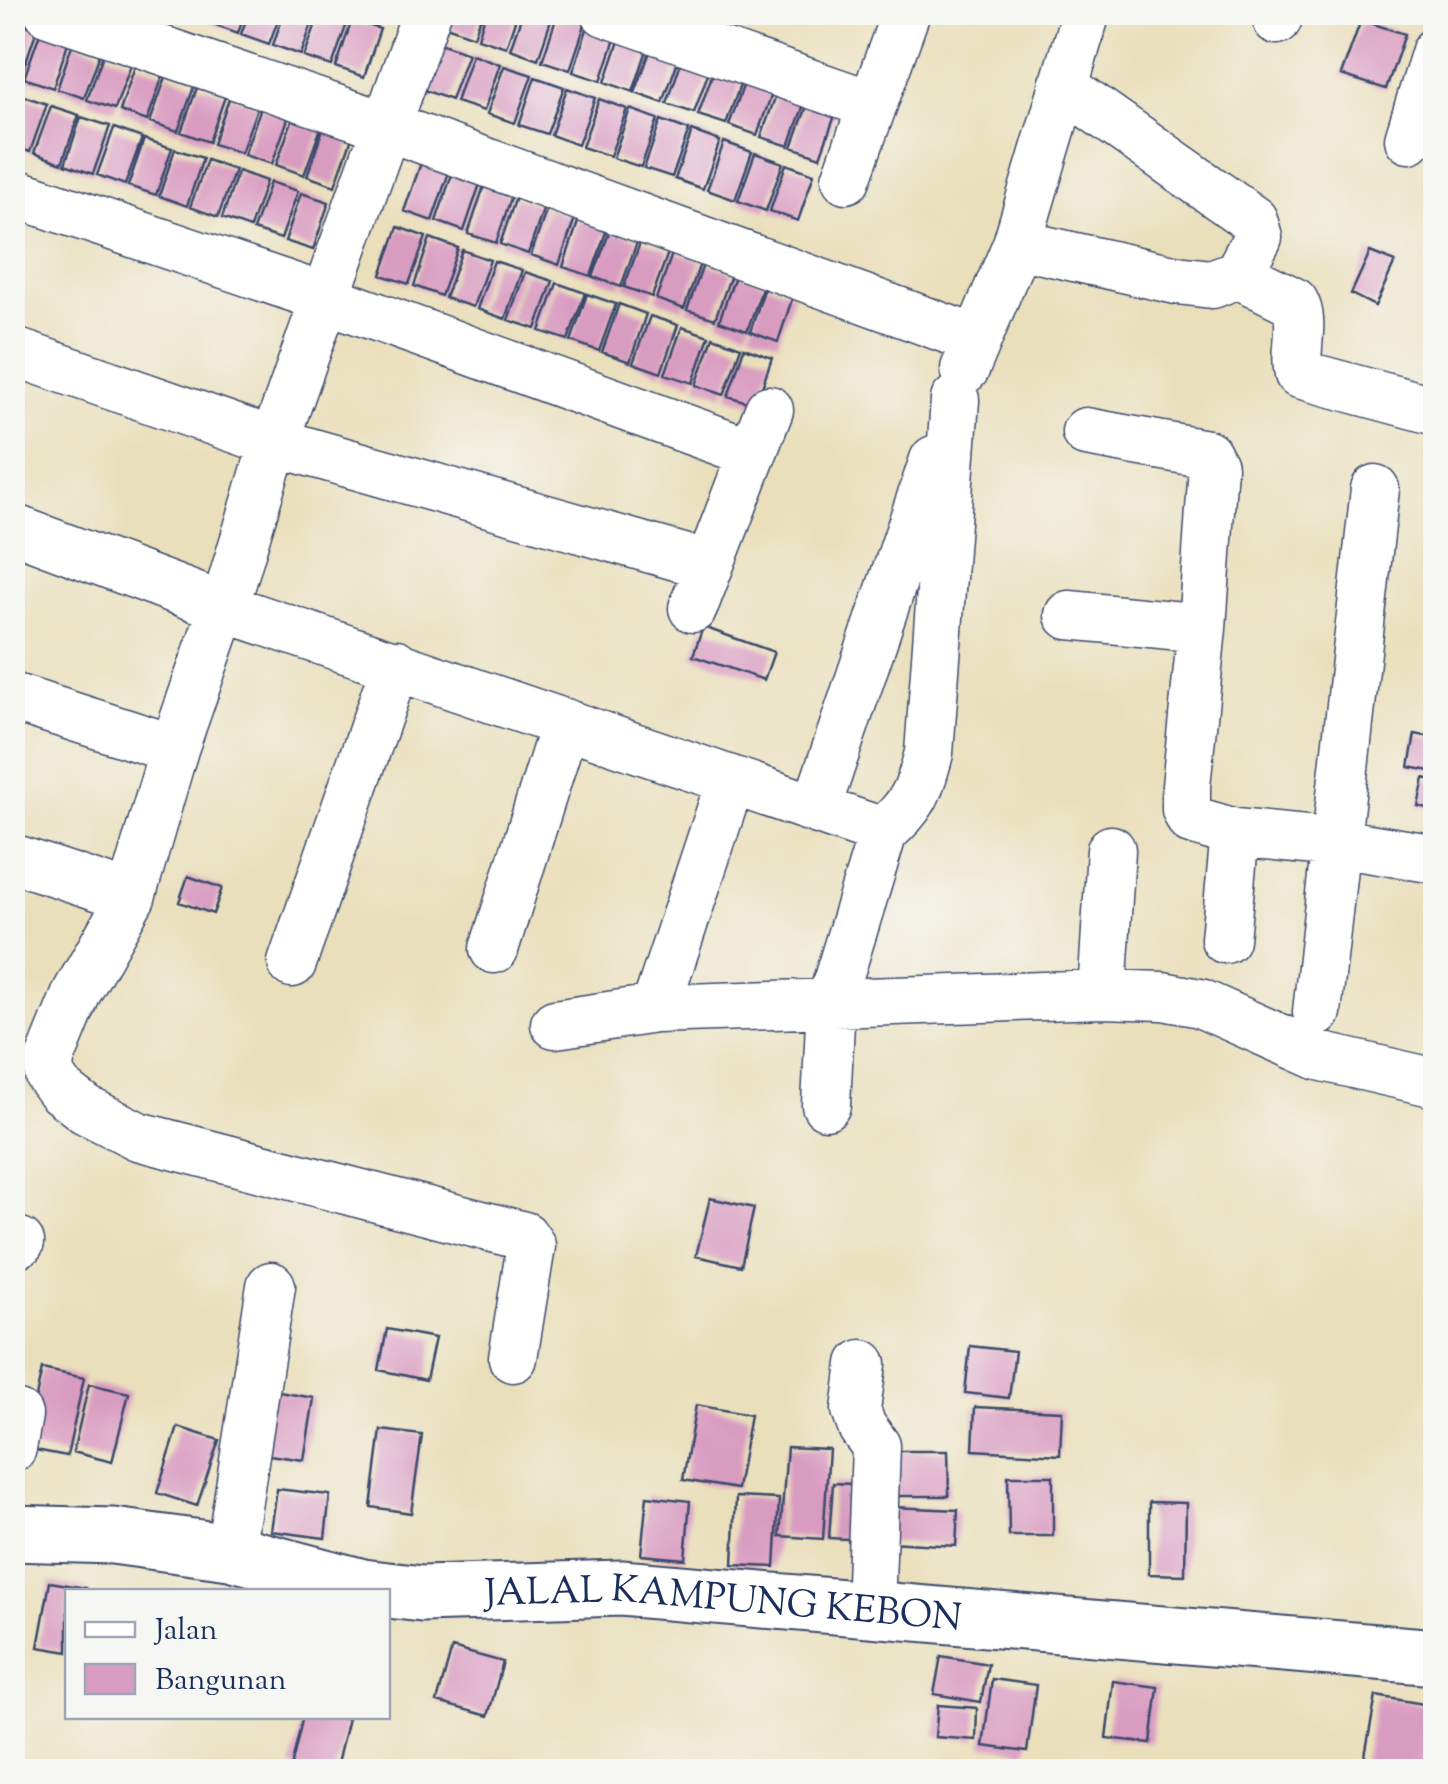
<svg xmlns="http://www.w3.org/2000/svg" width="1448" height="1784" viewBox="0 0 1448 1784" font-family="'Sorts Mill Goudy',serif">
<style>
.building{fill:#d99cc1}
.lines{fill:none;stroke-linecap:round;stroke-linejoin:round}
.minor-casing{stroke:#3a496c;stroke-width:51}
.tertiary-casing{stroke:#3a496c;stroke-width:59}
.minor{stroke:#fff;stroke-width:48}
.tertiary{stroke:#fff;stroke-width:55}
.labels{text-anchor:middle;stroke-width:8;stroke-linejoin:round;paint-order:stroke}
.street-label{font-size:38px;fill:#1b2f5e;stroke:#f6f6f2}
</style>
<rect width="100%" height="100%" fill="#f6f6f2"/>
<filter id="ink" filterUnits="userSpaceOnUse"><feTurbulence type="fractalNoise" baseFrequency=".01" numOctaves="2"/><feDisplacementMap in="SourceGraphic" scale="20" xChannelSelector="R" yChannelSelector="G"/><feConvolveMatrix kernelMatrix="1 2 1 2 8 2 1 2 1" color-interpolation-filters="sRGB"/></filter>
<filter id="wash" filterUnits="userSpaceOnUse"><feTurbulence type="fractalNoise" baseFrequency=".0048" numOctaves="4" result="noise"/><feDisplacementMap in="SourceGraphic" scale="40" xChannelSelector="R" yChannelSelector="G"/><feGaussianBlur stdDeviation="2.25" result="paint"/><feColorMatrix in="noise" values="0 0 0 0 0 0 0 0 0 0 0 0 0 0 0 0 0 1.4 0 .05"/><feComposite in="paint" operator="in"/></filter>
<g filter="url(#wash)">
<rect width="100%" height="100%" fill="#eadfbb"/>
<g id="blocks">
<!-- building -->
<path class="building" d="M214,12H245L238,33L210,23Z
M249,12H281L269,44L241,34Z
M284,12H316L301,55L273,45Z
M320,12L349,18L332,66L304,57Z
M451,12H483L474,36L446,26Z
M486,12H518L506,47L478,38Z
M523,12H554L538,59L510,49Z
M558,13L586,22L570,70L542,61Z
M12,20L37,29L21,76L12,73Z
M352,20L380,29L364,77L336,67Z
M1361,20L1405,34L1386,89L1341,75Z
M589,23L617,33L601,81L573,72Z
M41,30L69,40L53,88L24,78Z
M621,35L649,44L633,92L605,82Z
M73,42L101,51L84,98L57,89Z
M440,43L468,53L451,100L424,90Z
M652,46L680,55L663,103L635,93Z
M104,52L132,62L115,109L87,100Z
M472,54L500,64L484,111L456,102Z
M683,56L711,65L694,113L667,104Z
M136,63L164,73L147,121L120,111Z
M504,66L532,75L515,123L487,114Z
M715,67L743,77L726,124L698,115Z
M167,74L195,84L178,131L150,122Z
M535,77L564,87L547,134L519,125Z
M746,78L774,88L757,135L729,125Z
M198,85L226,94L209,142L181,132Z
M567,88L595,98L578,145L551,135Z
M778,89L806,99L789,146L761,137Z
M18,94L47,104L30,152L12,146V112Z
M230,96L258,105L241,153L213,144Z
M599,99L627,109L610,156L582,147Z
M809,100L837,110L820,157L792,147Z
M51,106L79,115L62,163L34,153Z
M261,107L289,116L272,164L244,155Z
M630,109L658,119L641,167L613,158Z
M81,117L110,126L93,174L65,164Z
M293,118L321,128L304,175L276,165Z
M661,120L689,130L672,177L644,168Z
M114,128L142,138L125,185L97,175Z
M323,129L352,138L335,186L307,176Z
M692,131L720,141L703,189L675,179Z
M144,139L172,148L156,195L128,186Z
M724,142L752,152L735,200L707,190Z
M175,149L203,158L187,206L159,196Z
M755,153L783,163L766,211L738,201Z
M207,160L235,170L218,217L190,207Z
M421,163L449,172L432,221L404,211Z
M786,164L814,174L798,221L770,211Z
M238,171L266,181L250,228L222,218Z
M452,174L480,184L464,231L436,221Z
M270,182L298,191L281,239L253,230Z
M484,186L512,195L496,243L468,234Z
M301,193L329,202L313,250L285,241Z
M516,197L544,207L528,254L500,244Z
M547,208L575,218L559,265L531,255Z
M579,219L607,229L591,276L563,267Z
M398,227L426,237L409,284L381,275Z
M610,230L638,239L621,287L593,277Z
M430,238L458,248L441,296L414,286Z
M641,240L669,250L652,297L624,287Z
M462,250L490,260L473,307L445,298Z
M673,251L701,261L684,309L656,299Z
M1370,252L1395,262L1375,306L1351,294Z
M494,261L522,270L505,319L477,309Z
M704,262L732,272L715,319L687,310Z
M525,272L553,281L536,329L508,320Z
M736,273L764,283L747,331L719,321Z
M557,283L585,293L568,340L540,331Z
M766,284L794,293L778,342L750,332Z
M587,294L616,304L599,351L571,341Z
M619,304L646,314L630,362L602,352Z
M650,316L678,325L661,373L633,363Z
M682,327L709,336L693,383L665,374Z
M713,337L741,347L724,395L696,385Z
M744,348L772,358L756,405L728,396Z
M703,627L774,652L764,680L693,656Z
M1415,734L1436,738V772L1409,767Z
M1424,778L1436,781V810L1418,806Z
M188,876L222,888L213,914L179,902Z
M710,1198L754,1208L741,1266L696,1256Z
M387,1329L435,1338L426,1380L379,1370Z
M970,1346L1015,1351L1009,1398L965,1393Z
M42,1369L84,1378L67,1456L25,1448Z
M89,1384L129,1393L112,1462L73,1452Z
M273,1391L314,1398L304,1460L262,1454Z
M696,1405L750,1415L737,1489L683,1480Z
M975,1407L1062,1411L1060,1455L973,1450Z
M178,1427L219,1440L197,1506L157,1493Z
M381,1430L422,1435L411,1513L371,1507Z
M787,1447L829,1449L823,1539L780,1536Z
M896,1451H948L949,1496H896Z
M1008,1476H1053V1536H1009Z
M833,1483L869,1485L865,1540L829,1538Z
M277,1489L330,1495L325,1538L271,1531Z
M647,1496L690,1501L685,1559L641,1555Z
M736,1497L779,1499L775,1567L733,1565Z
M1149,1502L1186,1503L1185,1575L1149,1574Z
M891,1507L958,1510L956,1546L889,1542Z
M50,1582L86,1588L85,1592H68V1652L38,1647Z
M452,1648L503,1662L488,1716L437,1702Z
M941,1656L988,1664L981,1702L934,1694Z
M992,1679L1036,1685L1027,1752L983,1746Z
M1113,1681L1158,1687L1151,1743L1106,1738Z
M1376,1696L1436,1706V1772H1362Z
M938,1705L977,1708L976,1740L935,1737Z
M303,1716L348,1718L335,1772H311L291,1767Z"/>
</g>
</g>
<g filter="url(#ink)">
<use href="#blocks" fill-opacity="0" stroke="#3a496c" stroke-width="2.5"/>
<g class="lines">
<!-- minor casing -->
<g class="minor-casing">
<path id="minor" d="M49,12L386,126L975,339
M427,12L274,442L232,582L174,749L131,897L77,992L50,1059L49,1075L60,1090L86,1110L138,1136L524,1236L531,1246L513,1358
M605,12L872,105
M1277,20L1280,12
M1409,139L1436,51
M846,179L906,12
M12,192L325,298L750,452
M1017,244L1177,280L1212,284L1238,274L1258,237L1253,220L1063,86
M1238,274L1294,302C1306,322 1293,351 1299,374L1436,411
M12,351L274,442L708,565
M965,369L1017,244L1086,12
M1086,432L1207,454L1213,466L1202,628L1186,786V810L1191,820L1235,833L1337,843L1436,859
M12,528L223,607L883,832C913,806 919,792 929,753L955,400
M693,608L769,410
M1069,615L1202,628
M12,697L174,749
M816,809L934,460
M12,858L131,897
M1225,939L1235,833
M494,949L565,723
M292,963L396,664
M1102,994L1111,850
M655,1009L731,780
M1317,1012L1375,489
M555,1024L655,1009L1102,994L1163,996L1200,1003L1319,1056L1436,1083
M826,1105L831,1002L883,832
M12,1240L20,1242
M862,1364L856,1410L862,1427L876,1446L870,1610
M12,1448L18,1415
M230,1552L271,1286"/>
</g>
<!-- tertiary casing -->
<g class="tertiary-casing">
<g id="tertiary">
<path id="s1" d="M12,1533L113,1536L230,1552L363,1587L422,1594L621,1588L1436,1657"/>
</g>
</g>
<!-- minor -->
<use href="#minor" class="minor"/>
<!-- tertiary -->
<use href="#tertiary" class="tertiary"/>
</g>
</g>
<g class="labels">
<!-- street labels -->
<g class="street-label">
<text dy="13" stroke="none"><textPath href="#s1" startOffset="718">JALAL KAMPUNG KEBON</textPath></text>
</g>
</g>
<!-- margin -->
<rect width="1448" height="1784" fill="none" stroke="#f6f6f2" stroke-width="50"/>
<!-- legend -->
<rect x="65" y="1589" width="325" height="130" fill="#f6f6f2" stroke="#9ea6b7" stroke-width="2.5"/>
<rect x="85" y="1622" width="50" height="15" fill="#ffffff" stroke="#9ea6b7" stroke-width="2.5"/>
<text x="155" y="1639" font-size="30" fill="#1b2f5e">Jalan</text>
<rect x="85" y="1664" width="50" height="30" fill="#d99cc1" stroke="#9ea6b7" stroke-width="2.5"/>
<text x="155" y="1689" font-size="30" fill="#1b2f5e">Bangunan</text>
</svg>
